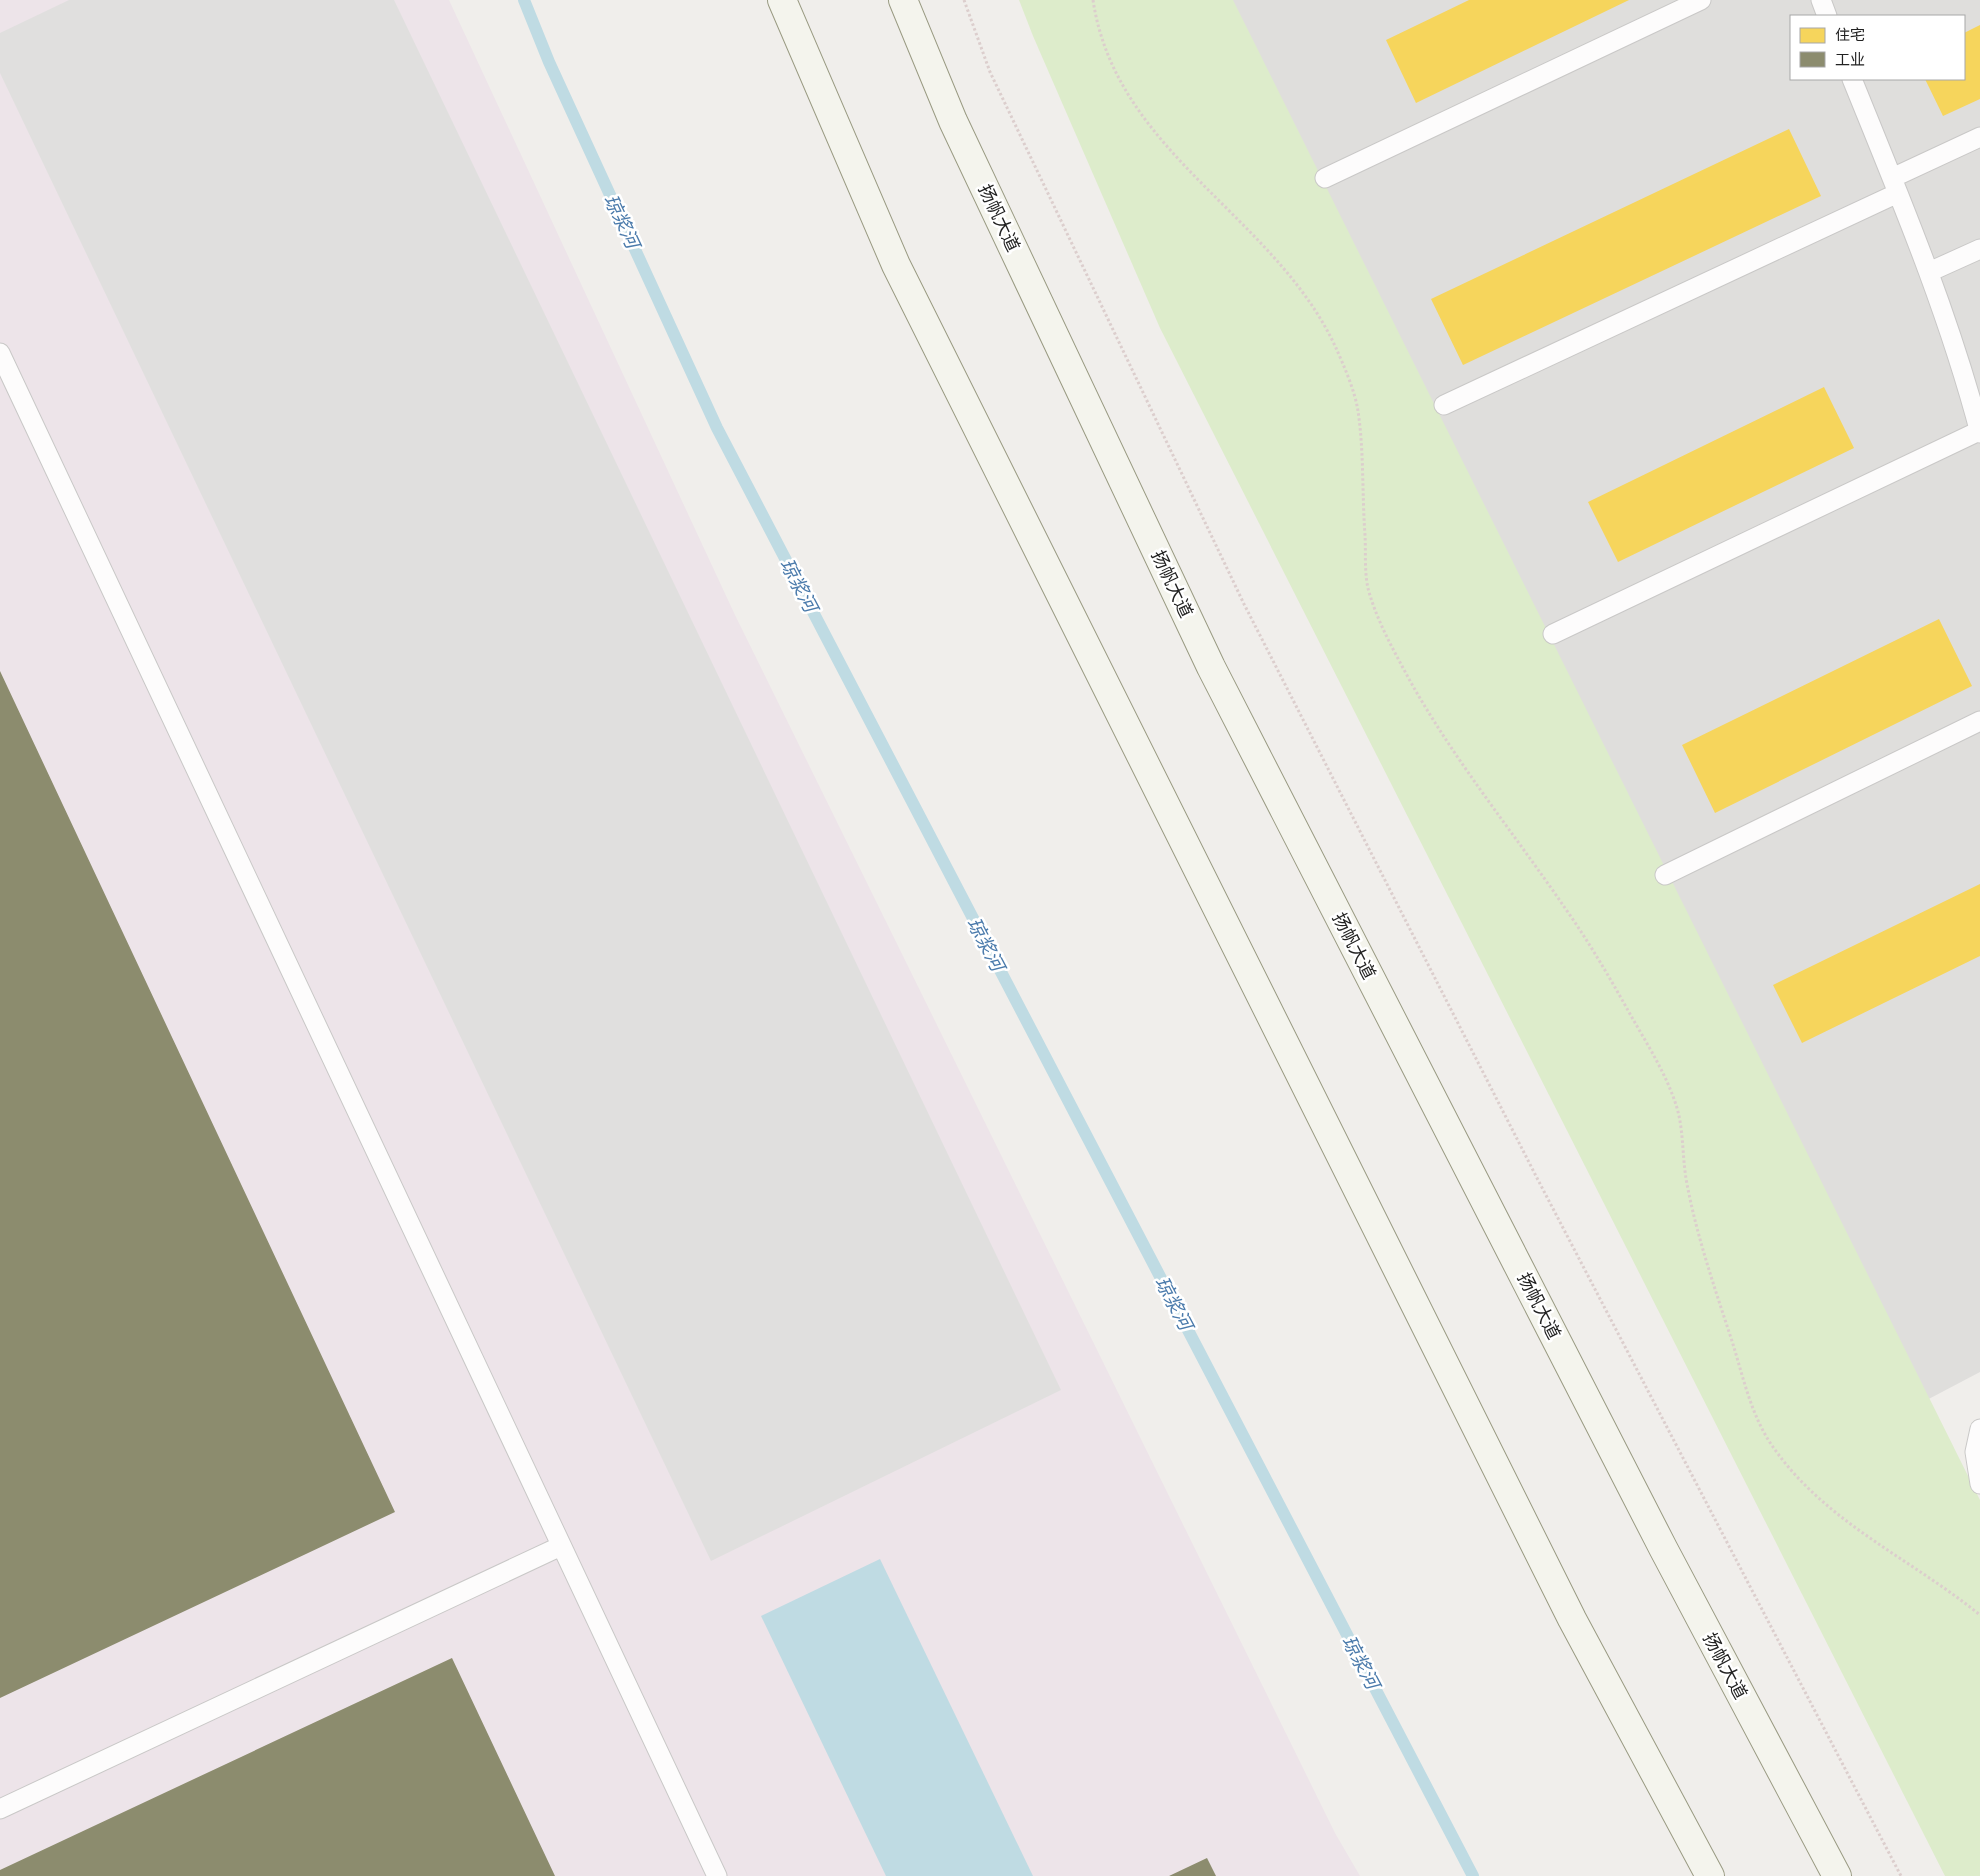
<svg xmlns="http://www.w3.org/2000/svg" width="1980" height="1876" viewBox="0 0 1980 1876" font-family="'PT Sans Narrow','Noto Sans SC',sans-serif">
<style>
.residential{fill:#dfdedc;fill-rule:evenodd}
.industrial{fill:#ede4e9}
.grass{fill:#ddeccb}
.parking{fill:#e0dfde}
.water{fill:#bfdbe3}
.homes{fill:#f6d55c}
.industry{fill:#8c8c6e}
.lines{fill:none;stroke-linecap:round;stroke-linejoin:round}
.stream{stroke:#bfdbe3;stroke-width:12}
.service-casing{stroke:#c9c8c7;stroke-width:21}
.secondary-casing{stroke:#999a82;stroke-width:30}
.path{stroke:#dccecd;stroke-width:3;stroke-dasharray:2.5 2.5;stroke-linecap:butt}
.service{stroke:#fdfcfc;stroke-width:19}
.secondary{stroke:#f4f4ed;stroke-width:28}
.labels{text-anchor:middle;stroke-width:5;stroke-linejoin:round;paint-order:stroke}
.street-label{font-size:18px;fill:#222;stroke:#fff}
.water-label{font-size:19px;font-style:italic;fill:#4a7aab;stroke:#fff}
</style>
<rect width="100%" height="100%" fill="#f0eeeb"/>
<!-- residential -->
<path class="residential" d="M1230,0H1980V1372L1923,1402ZM1791,16H1964V79H1791Z"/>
<!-- industrial -->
<path class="industrial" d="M0,0H449L735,615L1335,1833L1360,1876H0Z"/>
<!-- grass -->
<path class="grass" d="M1019,0H1233L1980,1500V1876H1945L1160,328L1033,36Z"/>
<!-- parking -->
<path class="parking" d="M69,0H394L1061,1390L711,1561L0,73V33Z"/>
<!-- water -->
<path class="water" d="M880,1559L1033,1876H886L761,1616Z"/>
<!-- homes -->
<path class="homes" d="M1469,0H1629L1416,103L1386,40Z
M1980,25V99L1943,116L1925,79H1964V33Z
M1789,129L1821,196L1463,365L1431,299Z
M1824,387L1854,448L1618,562L1588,502Z
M1939,619L1972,686L1715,813L1682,745Z
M1980,884V956L1802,1043L1773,985Z"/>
<!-- industry -->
<path class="industry" d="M0,671L395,1512L0,1698Z
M452,1658L555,1876H0V1870Z
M1207,1858L1216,1876H1169Z"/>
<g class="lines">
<!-- stream -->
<path class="stream" d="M524,0L549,62L717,428L1473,1876"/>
<!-- service casing -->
<g class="service-casing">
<path id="service" d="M1821,0L1827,16
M1852,79C1899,195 1948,311 1980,433
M1325,178L1701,0
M1892,178L1980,137
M1929,272L1980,249
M0,353L717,1876
M1444,405L1898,193
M1553,634L1979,431
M1665,875L1980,721
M1980,1429L1975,1452L1980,1484
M0,1809L561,1546"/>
</g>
<!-- secondary casing -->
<g class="secondary-casing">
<path id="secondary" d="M782,0L896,265L1572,1619L1710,1876
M903,0L953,121L1211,667L1663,1548L1837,1876"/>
</g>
<!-- path -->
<path class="path" d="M964,0L990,72L1244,604L1537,1178L1901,1876
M1093,0C1116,154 1275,215 1336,348C1344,366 1355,391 1358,411C1364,451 1362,494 1365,535C1366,553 1364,575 1369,592C1378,623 1394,651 1409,679C1454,760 1513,832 1565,908C1589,942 1610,978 1630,1014C1647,1044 1667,1075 1677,1108C1684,1132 1682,1159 1687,1184C1697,1237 1715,1289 1732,1341C1743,1376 1751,1416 1773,1447C1826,1523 1910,1558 1980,1615"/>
<!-- service -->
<use href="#service" class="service"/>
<!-- secondary -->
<use href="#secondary" class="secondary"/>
</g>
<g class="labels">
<!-- street labels -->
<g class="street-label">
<text transform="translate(999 218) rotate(65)" y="6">扬帆大道</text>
<text transform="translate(1172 584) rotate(65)" y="6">扬帆大道</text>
<text transform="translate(1354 946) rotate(63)" y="6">扬帆大道</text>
<text transform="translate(1539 1306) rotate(63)" y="6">扬帆大道</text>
<text transform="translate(1725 1666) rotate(62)" y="6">扬帆大道</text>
</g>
<!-- water labels -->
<g class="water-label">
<text transform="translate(622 221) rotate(65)" y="7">琼浆河</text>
<text transform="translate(799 585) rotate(62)" y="7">琼浆河</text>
<text transform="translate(986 944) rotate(62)" y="7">琼浆河</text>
<text transform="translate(1174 1303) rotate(62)" y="7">琼浆河</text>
<text transform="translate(1361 1662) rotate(62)" y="7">琼浆河</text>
</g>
</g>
<!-- legend -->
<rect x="1790" y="15" width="175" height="65" fill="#ffffff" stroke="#a7a7a7"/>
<rect x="1800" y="28" width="25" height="15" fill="#f6d55c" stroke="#a7a7a7"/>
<text x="1835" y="40" font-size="15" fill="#222222">住宅</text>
<rect x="1800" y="52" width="25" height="15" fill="#8c8c6e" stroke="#a7a7a7"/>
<text x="1835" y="65" font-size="15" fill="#222222">工业</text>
</svg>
